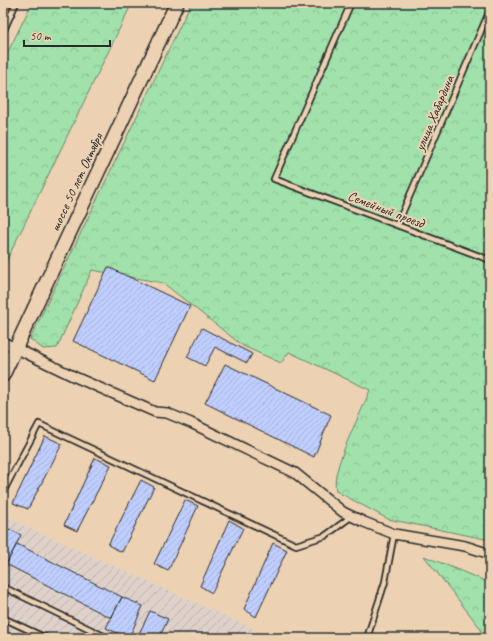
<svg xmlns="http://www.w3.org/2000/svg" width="493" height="641" viewBox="0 0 493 641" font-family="Caveat,sans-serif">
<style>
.industrial{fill:url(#industrial-furrows)}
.forest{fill:url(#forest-crowns);stroke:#66866b}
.building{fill:url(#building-hatch);stroke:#2b2b2b}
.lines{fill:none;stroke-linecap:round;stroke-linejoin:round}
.lane-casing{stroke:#2b2b2b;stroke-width:8}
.street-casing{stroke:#2b2b2b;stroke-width:12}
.secondary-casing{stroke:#2b2b2b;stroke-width:16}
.lane{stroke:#ecd2b3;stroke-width:4.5}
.street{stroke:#ecd2b3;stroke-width:9}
.secondary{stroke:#ecd2b3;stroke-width:13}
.labels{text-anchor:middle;stroke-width:4;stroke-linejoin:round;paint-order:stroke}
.street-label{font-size:14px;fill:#2b2b2b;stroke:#ecd2b3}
</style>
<defs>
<pattern id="industrial-furrows" width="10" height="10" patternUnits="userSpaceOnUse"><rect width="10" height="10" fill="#ded1ca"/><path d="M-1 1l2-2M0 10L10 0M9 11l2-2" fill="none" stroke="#bfb4ae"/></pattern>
<pattern id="forest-crowns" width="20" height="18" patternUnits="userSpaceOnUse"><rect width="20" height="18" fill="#a1e1ab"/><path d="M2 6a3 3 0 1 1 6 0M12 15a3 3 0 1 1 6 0" fill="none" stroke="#8bc193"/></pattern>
<pattern id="building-hatch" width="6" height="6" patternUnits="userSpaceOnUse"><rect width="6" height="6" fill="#bfcefe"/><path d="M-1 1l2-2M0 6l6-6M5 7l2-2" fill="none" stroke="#a4b1da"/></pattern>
</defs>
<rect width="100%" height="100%" fill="#ecd2b3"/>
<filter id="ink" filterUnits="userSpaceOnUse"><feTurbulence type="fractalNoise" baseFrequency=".025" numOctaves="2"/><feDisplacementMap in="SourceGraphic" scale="8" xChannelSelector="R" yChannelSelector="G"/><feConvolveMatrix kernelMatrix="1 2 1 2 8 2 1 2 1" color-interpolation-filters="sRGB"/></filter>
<g filter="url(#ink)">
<!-- industrial -->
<path class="industrial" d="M3,516L274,638H3Z"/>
<!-- forest -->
<path class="forest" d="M32,3H132L3,268V62Z
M191,3H490V540L388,519L336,491C335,486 335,480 336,475C343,445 359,418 370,390L289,352L281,363L243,346L163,283L92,270L57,348L43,349L30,339Z
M424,556L490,583V638H479L481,629Z"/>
<!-- building -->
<path class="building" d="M108,267L190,306L155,380L73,341Z
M202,328L252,354L247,363L215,347L205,366L187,357Z
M225,364L331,415L314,457L205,403Z
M45,436L62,444L28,509L13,503Z
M95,458L111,465L77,531L64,525Z
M141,480L154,487L122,552L108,545Z
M185,500L198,506L168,571L154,564Z
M229,520L243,528L212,593L200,586Z
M3,526L21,535L3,571Z
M273,543L287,550L256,617L244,609Z
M17,544L122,597L111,618L6,564Z
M122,597L143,606L129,638L106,628Z
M150,611L168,619L159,638H137Z"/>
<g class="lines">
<!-- lane casing -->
<g class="lane-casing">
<path id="lane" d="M351,3L274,179L490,260
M3,32L16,3
M397,225L490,10
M3,492L39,424L296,545L325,536L352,516
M3,587L108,638
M3,618L46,638
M367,638L385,582L394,534"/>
</g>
<!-- street casing -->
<g class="street-casing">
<path id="street" d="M3,342L75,377L155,412L167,413L191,423L295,473L343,512L364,522L394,534L465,546L490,554"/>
</g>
<!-- secondary casing -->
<g class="secondary-casing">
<path id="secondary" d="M3,375L177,3"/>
</g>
<!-- lane -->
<use href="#lane" class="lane"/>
<!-- street -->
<use href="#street" class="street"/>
<!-- secondary -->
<use href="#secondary" class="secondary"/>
</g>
</g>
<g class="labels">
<!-- street labels -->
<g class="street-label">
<text transform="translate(434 113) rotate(-67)" y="5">улица Хабардина</text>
<text transform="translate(76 182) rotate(-65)" y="5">шоссе 50 лет Октября</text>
<text transform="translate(386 209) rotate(21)" y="5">Семейный проезд</text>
</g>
</g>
<!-- margin -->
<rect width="493" height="641" fill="none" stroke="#ecd2b3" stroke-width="16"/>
<rect x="8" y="8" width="477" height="625" fill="none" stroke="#2b2b2b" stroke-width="1.5" filter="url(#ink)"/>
<!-- scale -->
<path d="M24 40v6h86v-6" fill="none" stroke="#2b2b2b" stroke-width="2"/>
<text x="30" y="40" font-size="12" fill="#2b2b2b" stroke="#ecd2b3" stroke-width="3" paint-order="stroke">50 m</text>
</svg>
